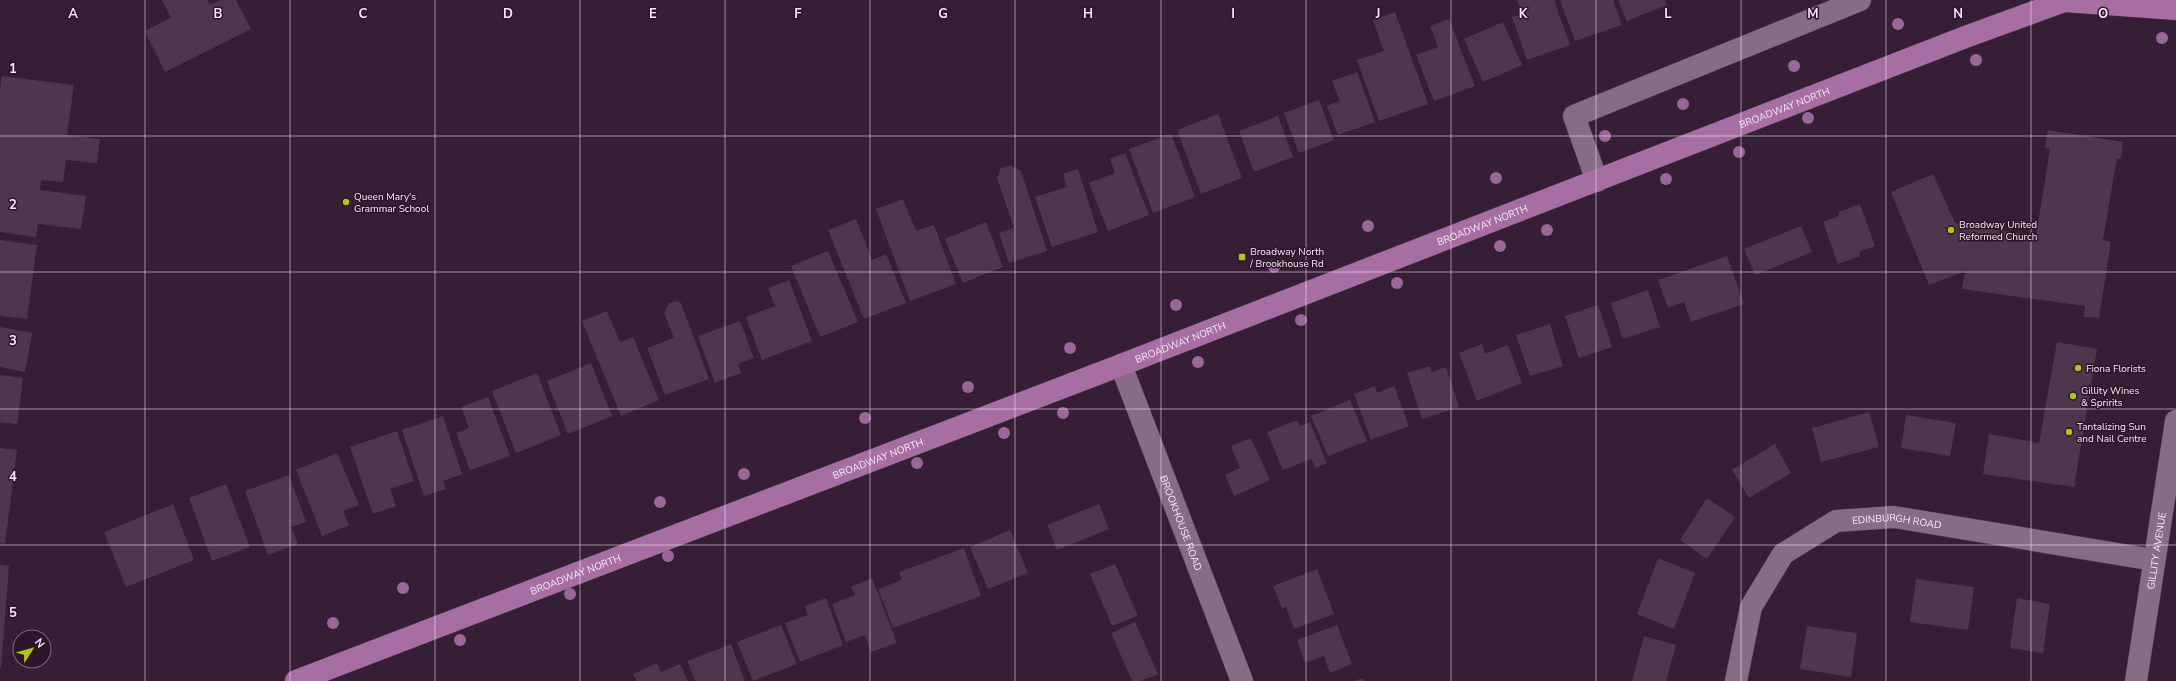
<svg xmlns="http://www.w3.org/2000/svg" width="2176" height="681" viewBox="0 0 2176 681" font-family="'Nunito Sans',sans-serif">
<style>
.building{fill:#4e364d}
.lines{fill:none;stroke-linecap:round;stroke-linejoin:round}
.minor-casing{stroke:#4d3a4c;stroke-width:23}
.trunk-casing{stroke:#4d3a4c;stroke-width:23}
.minor{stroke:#876c85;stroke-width:22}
.trunk{stroke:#a76ea4;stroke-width:22}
.tree{fill:#9b6698}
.grid{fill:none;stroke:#faeaf8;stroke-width:1;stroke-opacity:0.55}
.poi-dot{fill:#acc612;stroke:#2b162a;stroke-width:1.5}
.labels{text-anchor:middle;stroke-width:3;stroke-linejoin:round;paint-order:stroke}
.street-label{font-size:10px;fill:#faeaf8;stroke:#2b162a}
.poi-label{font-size:10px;fill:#faeaf8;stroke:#2b162a;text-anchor:start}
.grid-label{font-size:13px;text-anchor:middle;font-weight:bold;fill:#faeaf8;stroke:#2b162a;stroke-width:3;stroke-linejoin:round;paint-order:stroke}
</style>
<rect width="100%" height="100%" fill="#361f34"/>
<!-- building -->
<path class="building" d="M162,0H207L210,5L220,0H236L251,29L165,72L145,31L171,18Z
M1517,0H1554L1570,45L1527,60L1512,17L1522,14Z
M1560,0H1613L1622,25L1575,41Z
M1618,0H1665L1667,5L1627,21Z
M1395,12L1428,104L1379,121L1357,60L1384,51L1373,20Z
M1449,19L1475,86L1434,101L1416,55L1438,47L1430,26Z
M1503,22L1522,65L1483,82L1464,39Z
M1357,72L1375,122L1338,135L1327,106L1340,101L1332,81Z
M2,76L74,85L67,135L100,139L97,163L66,160L63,182L41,180L40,190L86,196L81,229L38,224L36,237L0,232V91Z
M1319,100L1334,140L1299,153L1284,113Z
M1218,114L1242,178L1201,194L1177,130Z
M1278,116L1293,157L1254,172L1239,131Z
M2048,130L2123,142L2121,159L2117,158L2103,240L2111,242L2099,318L2084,317L2085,306L1962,289L1965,271L1929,285L1891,192L1933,174L1955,223L2036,236L2050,149L2045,148Z
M1171,134L1195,197L1153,213L1129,149Z
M1125,153L1149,215L1108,231L1089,183L1115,173L1110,159Z
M1010,165L1021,171L1047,251L1009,263L999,233L1014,228L997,178L1001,168Z
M1078,169L1098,232L1052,247L1035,197L1067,187L1063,174Z
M903,199L916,231L934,225L956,284L910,301L876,209Z
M1860,204L1875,246L1859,252L1860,256L1838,264L1823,222L1839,216L1838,212Z
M856,219L872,260L886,254L906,303L864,319L828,230Z
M986,222L1003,267L963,283L945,239Z
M1801,226L1812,252L1755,275L1744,249Z
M0,240L37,245L27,319L0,316Z
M828,251L858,322L820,337L791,266Z
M1727,256L1744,304L1691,322L1684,302L1668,308L1658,280Z
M789,280L812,341L762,360L746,317L775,306L768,288Z
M1648,290L1660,327L1623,339L1611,303Z
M677,301L681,303L709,379L665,395L647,348L674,338L664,313L669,303Z
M1598,305L1612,347L1579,358L1565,316Z
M607,311L620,342L633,337L659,400L621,416L582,321Z
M740,321L754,358L738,364L741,373L715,383L698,336Z
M1550,324L1563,366L1530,376L1516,335Z
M0,327L32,333L25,372L0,367Z
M2057,342L2097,349L2074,487L1983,474L1989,434L2039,443Z
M1482,344L1485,354L1508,345L1522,383L1477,401L1459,353Z
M591,363L612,416L568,434L547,381Z
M1430,366L1432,372L1446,367L1459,407L1422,419L1407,373Z
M537,373L561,435L516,453L492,391Z
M0,375L23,378L17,424L0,422Z
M1375,386L1377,393L1394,386L1409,426L1371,440L1354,394Z
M488,397L510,456L470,470L456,433L469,428L461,407Z
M1350,400L1367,441L1328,456L1311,416Z
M1869,412L1879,447L1821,462L1812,428Z
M1906,415L1956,423L1950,456L1901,448Z
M443,416L462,474L443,481L446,489L424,496L402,430Z
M1297,420L1300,426L1310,422L1327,463L1316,468L1311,459L1283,470L1267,432Z
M397,431L414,481L390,489L396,506L373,514L350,447Z
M1251,438L1270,480L1234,496L1225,475L1240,468L1231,446Z
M1775,444L1791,473L1749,498L1732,470Z
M0,448L17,450L5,544L0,543Z
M337,453L359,505L343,511L349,525L322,536L296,470Z
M289,475L306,522L291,527L298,544L268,555L245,491Z
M226,484L250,547L212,561L189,498Z
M1707,498L1735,517L1707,559L1680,540Z
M173,504L194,560L126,587L104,532Z
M1099,504L1109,529L1057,550L1047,525Z
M1010,530L1028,573L988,589L970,547Z
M964,548L981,596L893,628L878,589L902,580L899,572Z
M1658,558L1695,573L1674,629L1637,614Z
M1115,564L1138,616L1112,626L1090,574Z
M0,565L9,566L1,668H0Z
M1317,569L1334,614L1294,629L1286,607L1282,608L1273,586Z
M872,578L897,643L871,652L865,635L846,642L832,604L855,595L851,587Z
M1916,579L1974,587L1968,630L1910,622Z
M826,598L843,645L800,662L785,623L808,615L805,606Z
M2017,598L2050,604L2043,653L2010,648Z
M1135,622L1158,674L1141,681H1132L1111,633Z
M781,625L797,664L753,681L737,642Z
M1337,625L1352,664L1330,673L1324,656L1305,663L1297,640Z
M1807,626L1857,633L1851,677L1800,669Z
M1644,636L1676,645L1666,681H1632Z
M731,644L745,681H695L687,661Z
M657,663L661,672L680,664L688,681H637L633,674Z
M1363,678L1364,681H1354Z"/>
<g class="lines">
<!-- minor casing -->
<g class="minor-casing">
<g id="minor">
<path d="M1597,181L1574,116L1860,0"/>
<path id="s1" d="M1121,365L1242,681"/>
<path id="s2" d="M1736,681L1751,607L1783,554L1836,521L1894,517L2154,560"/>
<path id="s3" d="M2136,681L2176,421"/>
</g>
</g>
<!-- trunk casing -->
<g class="trunk-casing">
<g id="trunk">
<path d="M2065,1L2176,9"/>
<path id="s4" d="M296,681L1121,365L1968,36L2067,0"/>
</g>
</g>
<!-- minor -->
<use href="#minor" class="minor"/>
<!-- trunk -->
<use href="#trunk" class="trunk"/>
</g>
<!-- trees -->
<g class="tree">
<circle cx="1898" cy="24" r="6"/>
<circle cx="2162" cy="38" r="6"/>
<circle cx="1976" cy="60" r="6"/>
<circle cx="1794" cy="66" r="6"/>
<circle cx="1683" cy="104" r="6"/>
<circle cx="1808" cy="118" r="6"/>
<circle cx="1605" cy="136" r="6"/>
<circle cx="1739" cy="152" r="6"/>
<circle cx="1496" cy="178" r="6"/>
<circle cx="1666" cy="179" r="6"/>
<circle cx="1368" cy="226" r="6"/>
<circle cx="1547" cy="230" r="6"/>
<circle cx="1500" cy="246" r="6"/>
<circle cx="1274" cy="267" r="6"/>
<circle cx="1397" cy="283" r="6"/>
<circle cx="1176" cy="305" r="6"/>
<circle cx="1301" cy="320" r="6"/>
<circle cx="1070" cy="348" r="6"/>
<circle cx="1198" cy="362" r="6"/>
<circle cx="968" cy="387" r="6"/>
<circle cx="1063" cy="413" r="6"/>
<circle cx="865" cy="418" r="6"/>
<circle cx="1004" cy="433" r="6"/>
<circle cx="917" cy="463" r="6"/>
<circle cx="744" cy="474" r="6"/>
<circle cx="660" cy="502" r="6"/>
<circle cx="668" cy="556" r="6"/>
<circle cx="403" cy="588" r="6"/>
<circle cx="570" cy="594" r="6"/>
<circle cx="333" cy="623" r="6"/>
<circle cx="460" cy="640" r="6"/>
</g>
<!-- grid -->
<path class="grid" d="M145,0V681M290,0V681M435,0V681M580,0V681M725,0V681M870,0V681M1015,0V681M1161,0V681M1306,0V681M1451,0V681M1596,0V681M1741,0V681M1886,0V681M2031,0V681M0,136H2176M0,272H2176M0,409H2176M0,545H2176"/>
<!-- markers -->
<g class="poi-dot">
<circle cx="346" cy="202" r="4"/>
<circle cx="1951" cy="230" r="4"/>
<rect x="1238" y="253" width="8" height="8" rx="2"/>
<circle cx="2078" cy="368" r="4"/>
<circle cx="2073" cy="396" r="4"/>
<circle cx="2069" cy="432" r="4"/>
</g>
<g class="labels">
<!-- street labels -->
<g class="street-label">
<text dy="4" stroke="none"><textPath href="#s4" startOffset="1595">BROADWAY NORTH</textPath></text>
<text dy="4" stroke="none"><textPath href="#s4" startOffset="1271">BROADWAY NORTH</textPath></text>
<text dy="4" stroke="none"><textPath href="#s4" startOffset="947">BROADWAY NORTH</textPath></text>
<text dy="4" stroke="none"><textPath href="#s4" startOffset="623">BROADWAY NORTH</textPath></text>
<text dy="4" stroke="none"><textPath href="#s1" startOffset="169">BROOKHOUSE ROAD</textPath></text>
<text dy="4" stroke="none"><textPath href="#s2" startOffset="261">EDINBURGH ROAD</textPath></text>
<text dy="4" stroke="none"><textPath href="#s3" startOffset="132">GILLITY AVENUE</textPath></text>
<text dy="4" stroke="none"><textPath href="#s4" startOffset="299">BROADWAY NORTH</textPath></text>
</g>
<!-- poi labels -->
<g class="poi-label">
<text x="354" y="200">Queen Mary's<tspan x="354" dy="12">Grammar School</tspan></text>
<text x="1959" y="228">Broadway United<tspan x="1959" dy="12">Reformed Church</tspan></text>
<text x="1250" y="255">Broadway North<tspan x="1250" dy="12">/ Brookhouse Rd</tspan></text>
<text x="2086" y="372">Fiona Florists</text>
<text x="2081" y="394">Gillity Wines<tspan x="2081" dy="12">&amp; Spririts</tspan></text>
<text x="2077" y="430">Tantalizing Sun<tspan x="2077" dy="12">and Nail Centre</tspan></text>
</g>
</g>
<g class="grid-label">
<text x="73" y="18">A</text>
<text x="218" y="18">B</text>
<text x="363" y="18">C</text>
<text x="508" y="18">D</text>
<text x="653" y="18">E</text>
<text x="798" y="18">F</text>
<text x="943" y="18">G</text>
<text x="1088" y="18">H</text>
<text x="1233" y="18">I</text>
<text x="1378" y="18">J</text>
<text x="1523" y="18">K</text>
<text x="1668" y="18">L</text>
<text x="1813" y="18">M</text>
<text x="1958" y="18">N</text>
<text x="2103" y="18">O</text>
<text x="13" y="73">1</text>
<text x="13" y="209">2</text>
<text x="13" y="345">3</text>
<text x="13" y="481">4</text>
<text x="13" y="617">5</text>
</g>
<!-- north arrow -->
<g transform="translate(32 649) rotate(53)"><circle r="19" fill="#2b162a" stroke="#7e6b7c"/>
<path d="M0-3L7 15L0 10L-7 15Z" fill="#acc612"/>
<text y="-6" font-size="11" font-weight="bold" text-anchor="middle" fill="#faeaf8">N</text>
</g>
</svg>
